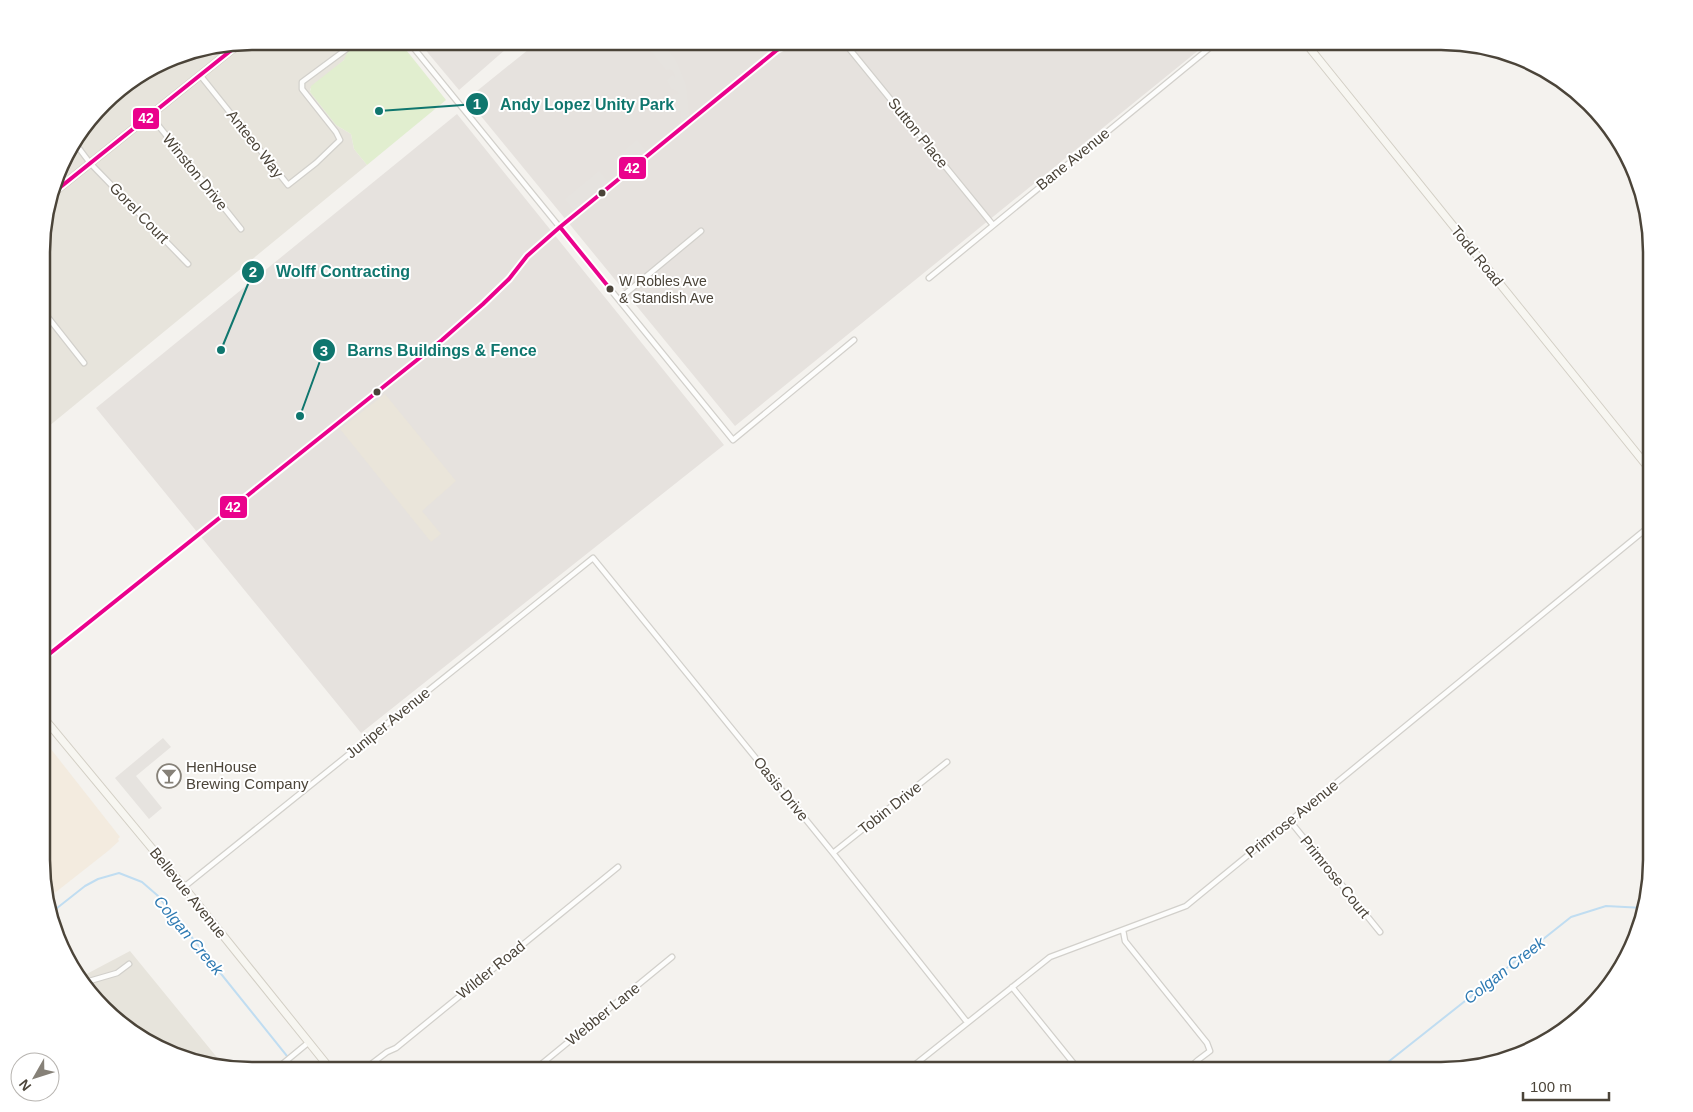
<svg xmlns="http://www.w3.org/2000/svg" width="1693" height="1112" viewBox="0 0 1693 1112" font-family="Arial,sans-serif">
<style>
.residential{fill:#e7e4dc}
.commercial{fill:#f3ebdf}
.industrial{fill:#e6e2de}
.education{fill:#eae5da}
.green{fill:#e1eecf}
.parking{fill:#e6e3df}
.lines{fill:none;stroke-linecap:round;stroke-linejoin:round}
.stream{stroke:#c0ddf1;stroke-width:2}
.street-casing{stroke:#d2d0cb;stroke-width:7}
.secondary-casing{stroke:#d3cfc5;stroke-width:9}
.street{stroke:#fdfdfc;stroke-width:4.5}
.secondary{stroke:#f7f6f1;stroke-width:7}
.bus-1-casing{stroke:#fff;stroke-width:8}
.bus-1{stroke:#ea028c;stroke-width:4}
.bus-dot{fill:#4b4439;stroke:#fff;stroke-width:2}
.labels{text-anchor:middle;stroke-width:4;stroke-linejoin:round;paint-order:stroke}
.bus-label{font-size:14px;fill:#4b4439;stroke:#fff;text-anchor:start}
.street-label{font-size:15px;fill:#4b4439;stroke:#fff}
.poi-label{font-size:15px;fill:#4b4439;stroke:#fff;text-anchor:start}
.water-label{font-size:16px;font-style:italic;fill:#2e7ab2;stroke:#fff}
.rim{fill:none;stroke:#4b4439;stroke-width:2.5}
.leader{fill:none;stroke:#0f766e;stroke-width:2}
.callout-dot{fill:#0f766e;stroke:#fff;stroke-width:2}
.mark-label{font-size:15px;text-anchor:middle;font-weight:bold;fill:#fff}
.callout-label{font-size:16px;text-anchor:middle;font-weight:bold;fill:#0f766e;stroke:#fff;stroke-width:4;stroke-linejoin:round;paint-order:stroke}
.line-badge{stroke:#fff;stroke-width:2}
.badge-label{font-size:14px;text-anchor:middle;font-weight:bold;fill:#fff}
</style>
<rect width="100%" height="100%" fill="#f4f2ee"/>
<!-- residential -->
<path class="residential" d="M252,41H337L348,53L347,56L344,60L310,89V92L336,125L351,134L354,149L367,165L43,431V225L63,159L113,94L172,57Z
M130,951L224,1066L185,1060L135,1035L81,977Z"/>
<!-- commercial -->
<path class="commercial" d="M43,739L120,837L118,839L119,841L108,851L47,899L43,887Z"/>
<!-- industrial -->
<path class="industrial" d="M418,41H515L459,90Z
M539,41H1210L735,426L467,99Z
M457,114L724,445L361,733L96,408Z"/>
<!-- education -->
<path class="education" d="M385,394L456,481L422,511L441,534L431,542L340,429Z"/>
<!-- green -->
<path class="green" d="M337,41H399L446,100L367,165L354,149L351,134L336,125L310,92L311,86L344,60L347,53L338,46L340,44Z"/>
<!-- parking -->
<path class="parking" d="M645,41H657L664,45L675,59L682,75L686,85L689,115L681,122V111H676L673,95L679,94L677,91L671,88L667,80L673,75L675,78V75L673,71L670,69L666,70L648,47Z
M637,140L647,152L642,155L635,152L618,166L613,160Z
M599,171L609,183L600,191L598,189L591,194L582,202L575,211L565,199Z
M163,738L171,747L136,776L162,808L149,819L115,778Z"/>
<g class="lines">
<!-- stream -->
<path class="stream" d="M52,912L85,886L98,879L119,873L142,882L157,895L181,924L299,1071
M1378,1070L1571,917L1606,906L1644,908"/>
<!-- street casing -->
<g class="street-casing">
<path id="street" d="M408,41L733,440L854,340
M843,41L993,225
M200,75L288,185L316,163L340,140L336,132L302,89V82L348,48
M150,115L241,229
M75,143L90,163L188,264
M929,278L1218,41
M619,299L701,231
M43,311L84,363
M43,659L442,340L483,304L509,279L527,256L560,227L777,50L795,41
M1290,821L1380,932
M833,853L947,762
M184,887L593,558L833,853L967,1022
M1123,930L1125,941L1207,1043L1210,1051L1198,1060L1187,1070
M86,982L117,973L129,964
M1012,987L1079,1070
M274,1071L309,1042
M362,1071L387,1052L396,1048L618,867
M533,1071L672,957
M907,1071L1050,957L1186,906L1651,525"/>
</g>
<!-- secondary casing -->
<g class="secondary-casing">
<path id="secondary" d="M1304,41L1651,471
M53,193L239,44
M43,717L184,887L332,1071"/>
</g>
<!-- street -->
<use href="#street" class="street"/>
<!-- secondary -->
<use href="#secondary" class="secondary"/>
<!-- bus-1 casing -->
<g class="bus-1-casing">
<path id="bus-1" d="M53,193L239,44
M560,227L611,290
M43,659L442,340L483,304L509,279L527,256L560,227L777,50L794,41"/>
</g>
<!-- bus-1 -->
<use href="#bus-1" class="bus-1"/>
</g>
<!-- icons -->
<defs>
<g id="bar-ring" transform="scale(1.25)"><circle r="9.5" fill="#fff" stroke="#868178" stroke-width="1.5"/><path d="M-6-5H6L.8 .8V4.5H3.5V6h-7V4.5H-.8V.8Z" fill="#868178"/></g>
</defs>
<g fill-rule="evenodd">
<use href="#bar-ring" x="169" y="776"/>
</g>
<!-- markers -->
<g class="bus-dot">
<circle cx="602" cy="193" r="4.5"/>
<circle cx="610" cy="289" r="4.5"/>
<circle cx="377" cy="392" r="4.5"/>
</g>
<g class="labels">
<!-- bus labels -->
<g class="bus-label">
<text x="619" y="286">W Robles Ave<tspan x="619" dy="17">&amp; Standish Ave</tspan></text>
</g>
<!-- street labels -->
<g class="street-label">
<text transform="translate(918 133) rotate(51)" y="5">Sutton Place</text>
<text transform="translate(255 144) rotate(52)" y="5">Anteeo Way</text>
<text transform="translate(1073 159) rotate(-39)" y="5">Bane Avenue</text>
<text transform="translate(195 172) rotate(51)" y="5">Winston Drive</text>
<text transform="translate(139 213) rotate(46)" y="5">Gorel Court</text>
<text transform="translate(1477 256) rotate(51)" y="5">Todd Road</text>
<text transform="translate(388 723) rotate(-39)" y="5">Juniper Avenue</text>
<text transform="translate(781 789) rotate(51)" y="5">Oasis Drive</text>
<text transform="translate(890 808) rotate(-38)" y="5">Tobin Drive</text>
<text transform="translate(1292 819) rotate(-39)" y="5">Primrose Avenue</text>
<text transform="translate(1335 877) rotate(51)" y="5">Primrose Court</text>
<text transform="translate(188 893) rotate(51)" y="5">Bellevue Avenue</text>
<text transform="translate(491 970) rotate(-39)" y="5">Wilder Road</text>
<text transform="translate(603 1014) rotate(-39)" y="5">Webber Lane</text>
</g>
<!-- poi labels -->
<g class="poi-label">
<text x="186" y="772">HenHouse<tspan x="186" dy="17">Brewing Company</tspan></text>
</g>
<!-- water labels -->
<g class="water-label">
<text transform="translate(189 935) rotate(50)" y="6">Colgan Creek</text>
<text transform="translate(1504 970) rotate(-38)" y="6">Colgan Creek</text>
</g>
</g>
<!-- crop -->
<path d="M0 0H1693V1112H0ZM252 50H1441A202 202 0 0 1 1643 252V860A202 202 0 0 1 1441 1062H252A202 202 0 0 1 50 860V252A202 202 0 0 1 252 50Z" fill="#fff" fill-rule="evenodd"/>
<path class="rim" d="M252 50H1441A202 202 0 0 1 1643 252V860A202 202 0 0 1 1441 1062H252A202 202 0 0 1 50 860V252A202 202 0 0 1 252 50Z"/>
<!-- callouts -->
<path class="leader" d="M379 111L477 104M221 350L253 272M300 416L324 350"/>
<g class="callout-dot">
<circle cx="379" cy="111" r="5"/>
<circle cx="221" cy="350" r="5"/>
<circle cx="300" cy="416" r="5"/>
<circle cx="477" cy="104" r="12"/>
<circle cx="253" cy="272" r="12"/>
<circle cx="324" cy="350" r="12"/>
</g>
<g class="mark-label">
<text x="477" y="109">1</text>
<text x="253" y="277">2</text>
<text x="324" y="356">3</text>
</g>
<g class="callout-label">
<text x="587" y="110">Andy Lopez Unity Park</text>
<text x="343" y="277">Wolff Contracting</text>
<text x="442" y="356">Barns Buildings &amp; Fence</text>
</g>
<g class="line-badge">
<rect x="132" y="107" width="28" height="23" rx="5" fill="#ea028c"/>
<rect x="618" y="156" width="29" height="24" rx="5" fill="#ea028c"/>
<rect x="219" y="495" width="29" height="24" rx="5" fill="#ea028c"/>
</g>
<g class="badge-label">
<text x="146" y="123">42</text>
<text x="632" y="173">42</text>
<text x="233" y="512">42</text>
</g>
<!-- north arrow -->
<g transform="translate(35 1077) rotate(231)"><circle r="24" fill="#ffffff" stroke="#b7b4b0"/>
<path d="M0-4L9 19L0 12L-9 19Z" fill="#868178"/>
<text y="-8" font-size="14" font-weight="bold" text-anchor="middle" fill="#4b4439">N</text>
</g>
<!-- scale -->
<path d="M1523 1092v8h86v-8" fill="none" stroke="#4b4439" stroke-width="2.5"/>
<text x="1530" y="1092" font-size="15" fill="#4b4439" stroke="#ffffff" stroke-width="4" paint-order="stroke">100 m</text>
</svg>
